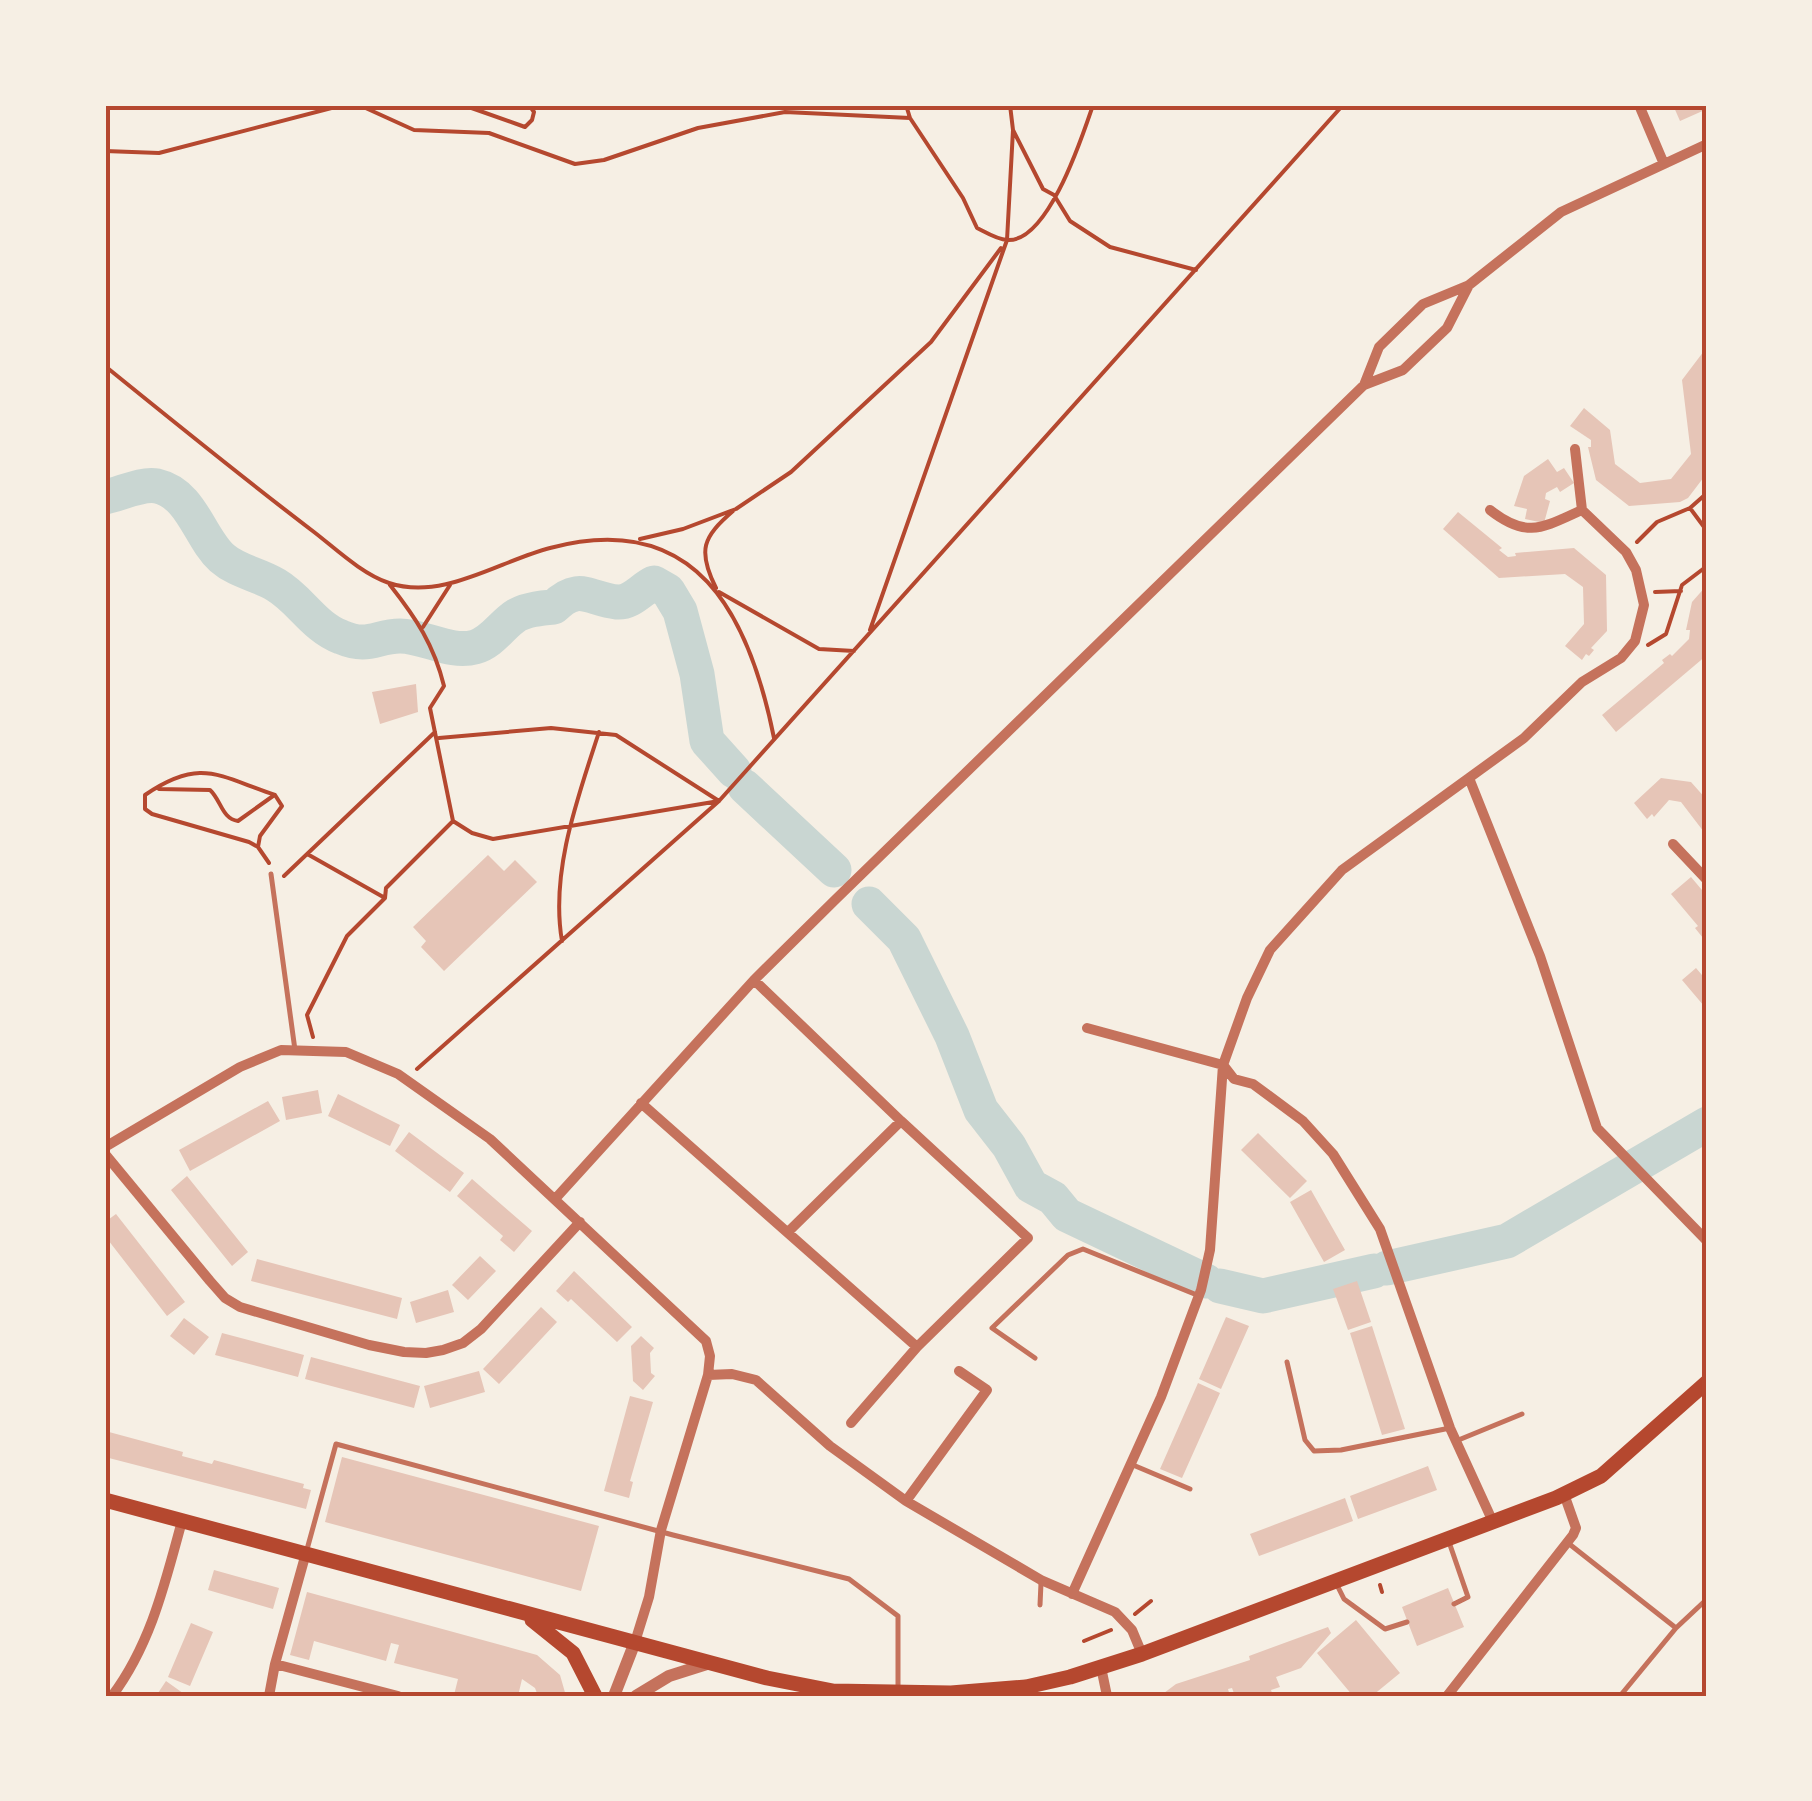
<svg xmlns="http://www.w3.org/2000/svg" width="1812" height="1801" viewBox="0 0 1812 1801" font-family="Montserrat,sans-serif">
<style>
.lines{fill:none;stroke-linecap:round;stroke-linejoin:round}
.river{stroke:#c9d6d2;stroke-width:35}
.building{fill:#e6c5b7}
.path{stroke:#b5482f;stroke-width:4}
.service{stroke:#c5725c;stroke-width:5}
.minor{stroke:#c5725c;stroke-width:10}
.tertiary{stroke:#c5725c;stroke-width:12}
.primary{stroke:#b5482f;stroke-width:15}
.neatline{fill:none;stroke:#b5482f;stroke-width:4}
</style>
<rect width="100%" height="100%" fill="#f6efe4"/>
<g class="lines">
<!-- river -->
<path class="river" d="M105,497C121,494 141,483 157,486C192,494 199,537 222,558C238,572 258,574 276,585C300,599 314,627 341,637C369,649 376,636 400,636C425,636 450,654 475,647C493,642 502,624 517,615C528,609 541,608 554,607C579,582 589,599 617,602C632,603 641,589 654,583L668,591L680,611L697,674L707,741L734,771
M745,787L834,870
M869,904L904,939L952,1036L981,1110L1009,1146L1031,1186L1053,1198L1067,1215L1206,1281
M1387,1268L1507,1241L1707,1124
M1220,1286L1263,1296L1374,1271"/>
</g>
<!-- building -->
<path class="building" d="M1673,105H1707V109L1680,121Z
M1707,347V381L1703,386L1707,395V473L1688,498L1680,502L1629,506L1596,480L1588,447H1591V440L1570,426L1584,408L1610,430L1615,464L1640,483L1671,479L1691,454L1682,380Z
M1548,459L1557,472L1564,468L1574,483L1560,492L1557,487L1546,493L1545,499L1550,501L1544,523L1525,519L1527,509L1514,506L1524,476Z
M1458,512L1502,548L1499,550L1508,557L1516,556L1515,553L1574,548L1606,575L1607,631L1591,648L1594,650L1589,656L1586,654L1582,660L1565,646L1584,624L1583,587L1565,574L1499,578L1443,529Z
M1707,585V655L1616,732L1602,715L1664,663L1662,660L1670,654L1672,656L1689,639L1690,630H1686L1692,602Z
M416,684L418,712L380,724L372,692Z
M1661,778L1691,782L1707,800V836L1681,802L1669,800L1654,817L1652,814L1647,819L1634,803Z
M488,855L504,871L515,860L537,882L444,971L421,947L426,941L413,927Z
M1691,877L1707,896V943L1695,928L1698,926L1671,894Z
M1696,968L1707,981V1004L1704,1006L1682,980Z
M318,1090L322,1113L286,1120L282,1097Z
M338,1094L400,1125L390,1146L328,1116Z
M268,1101L280,1121L190,1171L179,1150Z
M409,1132L464,1173L450,1192L395,1151Z
M1258,1133L1307,1181L1290,1198L1241,1150Z
M187,1176L248,1252L232,1266L171,1190Z
M472,1179L532,1231L514,1252L500,1240L503,1236L457,1196Z
M1311,1190L1345,1250L1324,1262L1290,1202Z
M116,1214L185,1302L167,1316L105,1236V1222Z
M480,1256L496,1271L468,1300L452,1285Z
M257,1259L402,1298L397,1319L251,1281Z
M574,1271L632,1327L617,1342L571,1299L568,1302L556,1291Z
M1357,1281L1371,1322L1348,1330L1333,1289Z
M448,1290L454,1312L416,1323L410,1302Z
M541,1307L557,1322L499,1384L483,1369Z
M1226,1317L1249,1326L1221,1389L1199,1379Z
M184,1318L209,1337L194,1355L170,1336Z
M1372,1326L1405,1429L1382,1435L1350,1333Z
M222,1333L304,1355L298,1377L215,1355Z
M641,1336L654,1348L650,1353L651,1373L655,1376L643,1390L633,1381L631,1346Z
M311,1357L420,1386L414,1408L305,1379Z
M479,1371L485,1392L430,1408L424,1386Z
M1198,1383L1220,1393L1182,1478L1160,1469Z
M630,1396L653,1402L630,1481L633,1482L629,1498L604,1491Z
M109,1432L183,1452L182,1456L212,1464L214,1460L304,1484L303,1488L311,1490L306,1509L105,1457V1436Z
M342,1457L599,1526L581,1591L325,1522Z
M1428,1466L1437,1490L1358,1519L1350,1496Z
M1345,1498L1353,1521L1259,1556L1250,1534Z
M214,1570L279,1588L273,1609L208,1590Z
M1448,1588L1464,1627L1417,1646L1402,1607Z
M307,1592L537,1655L560,1675L566,1696H538L535,1688L522,1679L518,1696L503,1692L502,1696L454,1695L458,1679L394,1663L399,1645L391,1643L386,1661L314,1641L309,1660L290,1655Z
M1356,1620L1400,1673L1372,1696H1353L1317,1653Z
M191,1623L213,1632L190,1686L168,1677Z
M1328,1627L1331,1633L1301,1668L1276,1677L1280,1687L1271,1690L1272,1693L1235,1696L1232,1688L1228,1689L1230,1696H1160L1176,1684L1250,1660L1249,1656Z
M166,1681L187,1696H156Z"/>
<g class="lines">
<!-- path -->
<path class="path" d="M359,105L414,130L489,133L575,164L604,160L698,128L785,112L910,118L963,198L977,228C985,232 998,240 1007,240C1048,243 1082,137 1093,105
M463,105L525,127L532,120L534,112L529,105
M906,105L910,118
M1010,105L1013,130L1043,189L1054,195L1070,221L1110,247L1196,270
M105,151L159,153L343,105
M105,366C174,422 243,478 314,532C336,549 362,574 389,583C443,601 499,561 550,548C696,509 749,614 774,738
M1690,508L1707,531
M640,539L683,529L736,509L791,472L931,342L1001,248
M1637,542L1657,522L1690,508L1707,493
M390,585C416,618 434,645 444,686L430,708L453,821L472,833L493,839L719,801
M716,588C697,550 703,537 733,511
M719,592L819,649L854,651
M1655,592L1681,591
M423,627L450,585
M870,630L1007,240L1013,130
M1648,645L1666,634L1682,585L1707,566
M439,738L551,728L616,735L719,801
M159,789L210,790C221,800 222,819 238,821L273,796
M258,847L260,836L282,806L275,795C218,776 201,757 145,795V809L152,814L249,842L258,847L269,863
M309,855L385,898
M284,876L435,732
M562,941C550,872 578,797 599,732
M313,1037L307,1015L347,936L385,898L386,888L453,821
M417,1069L719,801L1343,105
M1380,1585L1382,1592
M1135,1614L1151,1601
M1084,1641L1111,1630"/>
<!-- service -->
<path class="service" d="M271,874L295,1050
M1035,1358L992,1328L1068,1255L1083,1249L1197,1295
M1287,1362L1305,1440L1314,1451L1341,1450L1450,1428
M1456,1441L1522,1414
M1133,1465L1190,1489
M1449,1542L1468,1597L1454,1604
M1568,1543L1676,1628L1620,1696
M306,1553L336,1444L673,1535L849,1579L898,1616V1689
M1336,1583L1344,1599L1385,1629L1407,1622
M1040,1605L1041,1583
M1676,1628L1707,1599"/>
<!-- minor -->
<path class="minor" d="M1639,105L1664,164
M1364,385L1379,347L1423,304L1469,285L1561,212L1707,144
M1490,510C1527,539 1542,528 1582,510
M1469,778L1540,956L1597,1128L1707,1241
M1673,844L1707,880
M754,980L901,1121
M1087,1028L1223,1065
M1224,1066L1234,1079L1253,1084L1303,1121L1333,1154L1380,1229L1450,1428L1493,1522
M641,1103L917,1347
M105,1147L240,1067L281,1050L346,1052L398,1074L490,1139L706,1341L710,1356L708,1375L661,1530L649,1597L635,1642
M105,1154L210,1281L225,1298L240,1307L369,1345L404,1352L426,1353L443,1350L463,1343L481,1329L580,1222
M555,1199L754,980L836,899L1364,385L1403,370L1447,328L1469,285
M789,1231L901,1121L1028,1238L917,1347L851,1423
M708,1375L732,1374L756,1380L830,1446L906,1501L1041,1580L1115,1612L1132,1630L1142,1654
M906,1501L987,1390L959,1371
M306,1553L275,1664L398,1696
M1072,1594L1161,1397L1201,1290L1210,1250L1223,1065L1247,998L1270,950L1342,870L1524,738L1582,682L1621,658L1635,641L1644,605L1636,570L1626,552L1582,510L1575,449
M1101,1667L1107,1696
M112,1696C151,1644 165,1583 182,1521
M269,1696L275,1664
M1447,1696L1573,1535L1576,1528L1564,1494"/>
<!-- tertiary -->
<path class="tertiary" d="M614,1696L635,1642
M636,1696L669,1676L710,1663"/>
<!-- primary -->
<path class="primary" d="M105,1500L767,1678L833,1691L951,1693L1026,1687L1070,1677L1142,1654L1556,1498L1601,1476L1707,1382
M532,1620L573,1653L595,1696"/>
</g>
<!-- border -->
<rect width="1812" height="1801" fill="none" stroke="#f6efe4" stroke-width="215"/>
<rect x="108" y="108" width="1596" height="1586" class="neatline"/>
</svg>
